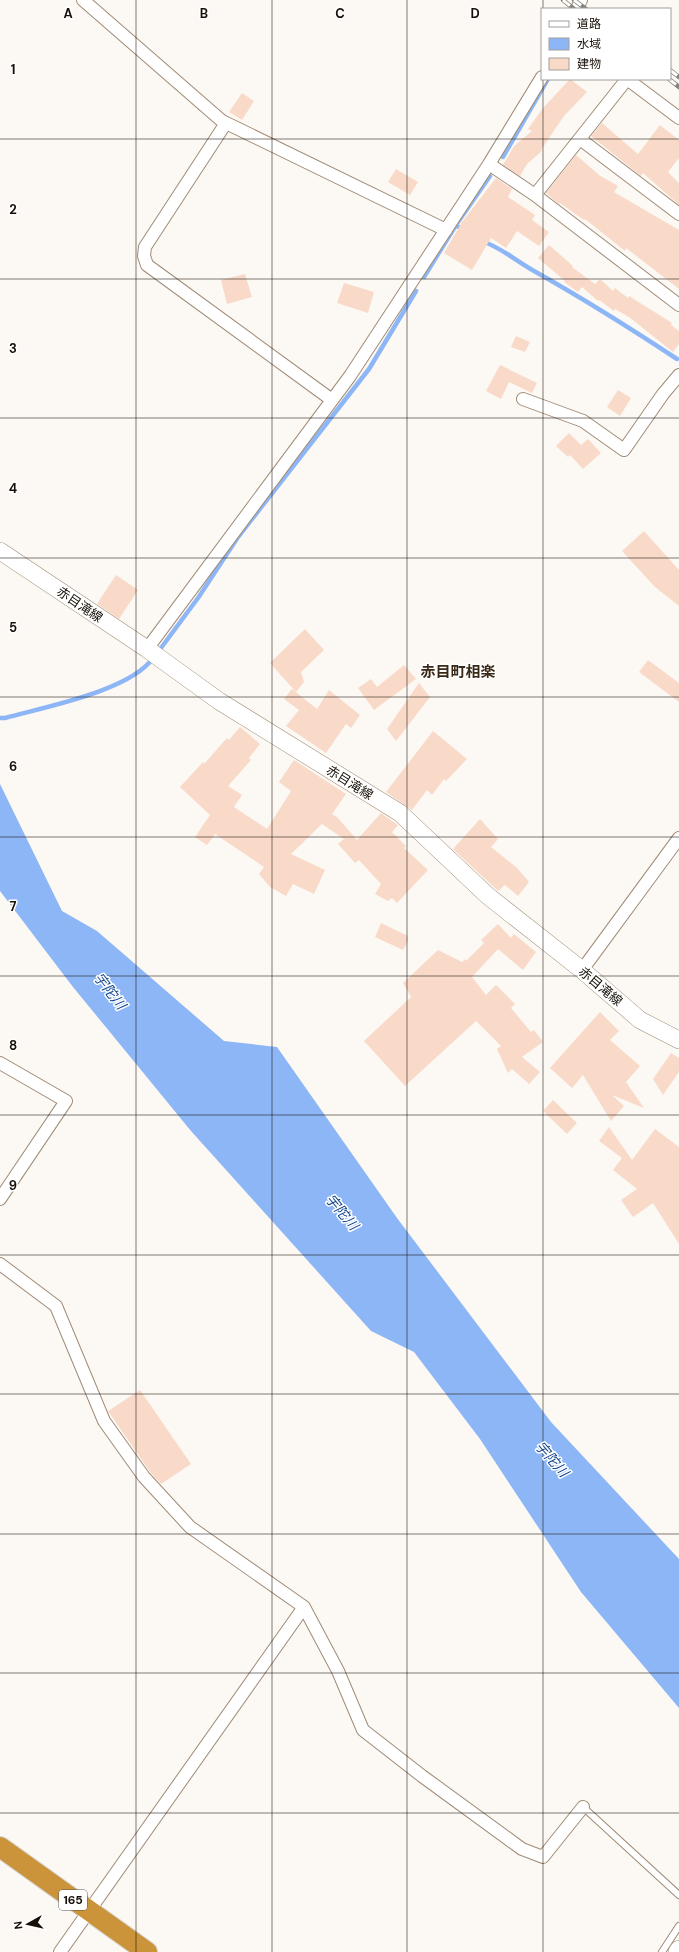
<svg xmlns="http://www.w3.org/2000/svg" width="679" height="1952" viewBox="0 0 679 1952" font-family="'DM Sans','Noto Sans JP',sans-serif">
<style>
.water{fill:#8db6f6}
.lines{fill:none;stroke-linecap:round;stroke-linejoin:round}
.stream{stroke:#8db6f6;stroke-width:4.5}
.building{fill:#f9dac9}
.service-casing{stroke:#a08b76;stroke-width:8}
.minor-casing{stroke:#a08b76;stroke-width:14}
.secondary-casing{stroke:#a08b76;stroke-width:18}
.trunk-casing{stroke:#d5d4d3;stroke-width:22}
.service{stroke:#fff;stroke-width:6}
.minor{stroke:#fff;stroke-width:12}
.secondary{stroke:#fff;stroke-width:17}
.trunk{stroke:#cb943b;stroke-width:20}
.rail-casing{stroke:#86817a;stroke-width:4.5}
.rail{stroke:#fff;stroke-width:3;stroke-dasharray:9;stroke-linecap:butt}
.grid{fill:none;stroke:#171008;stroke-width:1;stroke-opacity:0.55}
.labels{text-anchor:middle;stroke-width:3;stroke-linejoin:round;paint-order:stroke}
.shield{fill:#fff;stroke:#5d5852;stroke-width:1}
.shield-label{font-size:12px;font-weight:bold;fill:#171008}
.street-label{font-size:13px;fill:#171008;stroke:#fff}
.water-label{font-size:14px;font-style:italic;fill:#13448d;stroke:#fff}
.quarter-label{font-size:15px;font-weight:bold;fill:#3a2916;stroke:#fff}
.grid-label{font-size:13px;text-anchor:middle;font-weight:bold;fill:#171008;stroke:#fff;stroke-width:3;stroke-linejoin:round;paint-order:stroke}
</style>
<rect width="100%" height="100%" fill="#fcf8f3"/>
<!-- water -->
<path class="water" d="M0,784L62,911L97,931L224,1041L277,1047L397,1218L551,1422L679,1559V1708L581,1592L480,1439L414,1352L371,1331L191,1131L73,987L0,891Z"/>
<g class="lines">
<!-- stream -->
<path class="stream" d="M503,157L548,79
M458,222L490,176
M482,241C502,248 516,261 534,271C584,299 630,328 677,359
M424,277L456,225L464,231
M158,652L198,598L238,537L369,369L416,291
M0,718H5C44,707 130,691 153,658"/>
</g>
<!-- building -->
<path class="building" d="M570,79L587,92L564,116L541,150L542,151L527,164L520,176L503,165L514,146L532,131L528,129L543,108Z
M242,93L254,101L242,120L229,112Z
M602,123L638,154L660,125L679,140V158L668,172L679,183V205L643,173L641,176L591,136Z
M576,155L599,175L618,186L614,192L679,230V289L626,248L625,251L585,219L584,220L560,203L559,204L546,193Z
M396,169L418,182L410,195L388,182Z
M496,178L512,189L508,197L535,215L532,220L549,232L539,246L517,231L506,248L491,238L472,270L444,253L462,222Z
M549,245L573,266L572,267L595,284L600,279L613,291L615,288L628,298L629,296L672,323L671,325L679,331V344L673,352L629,317L615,309L614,311L599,300L598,301L582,287L578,292L564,282L565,281L538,258Z
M245,274L252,297L227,304L221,280Z
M344,283L374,292L368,313L337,303Z
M516,336L530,342L525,352L511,347Z
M500,365L537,383L532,393L509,382L501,399L486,391Z
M618,390L631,398L620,416L607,407Z
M569,433L581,445L588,439L601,453L583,469L570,455L568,457L556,446Z
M644,531L679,570V606L655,587L622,551Z
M116,575L138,590L119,619L97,604Z
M305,629L324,650L301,672L304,682L296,692L270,663Z
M648,660L679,683V702L639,672Z
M404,665L416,679L374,710L358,688L371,679L377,687Z
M419,683L430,697L396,741L387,729Z
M292,689L317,709L329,690L360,715L351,728L346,724L326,753L286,726L299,710L284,699Z
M240,727L260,744L249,758L251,760L228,786L242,795L234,807L267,829L291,791L279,782L294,760L346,794L332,814L338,818L357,840L381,813L398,825L392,832L406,846L404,848L428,870L397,903L392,898L388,901L375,894L381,884L359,860L355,863L338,844L344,839L322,824L291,854L325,870L314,894L293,884L286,896L270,887L259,874L264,867L215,834L207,845L195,837L210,815L180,787L203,762L204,764L227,738L229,740Z
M433,731L467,759L446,781L444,779L432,795L427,790L412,810L386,792Z
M480,819L498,839L491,847L517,868L529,882L518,896L505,885L498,891L453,849Z
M381,923L408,936V941L403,950L375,937Z
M498,924L511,938L514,934L536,952L523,970L498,949L472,977L486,995L496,985L515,1004L511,1008L531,1032L534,1030L543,1042L522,1057L540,1072L529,1084L512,1069L508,1073L497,1049L501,1046L476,1021L405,1086L364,1041L411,997L403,983L438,950L462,962L465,959L466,961L484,943L481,940Z
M600,1012L619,1031L610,1040L640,1066L626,1082L644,1108L612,1095L624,1106L611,1121L583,1075L572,1088L550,1068Z
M671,1053L679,1058V1072L663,1095L653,1079Z
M553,1100L577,1123L567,1134L543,1111Z
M609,1127L632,1160L655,1129L679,1147V1244L653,1203L633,1217L621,1200L637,1189L613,1170L622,1158L599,1141Z
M140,1390L191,1464L161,1484L150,1472L108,1411Z"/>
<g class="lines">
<!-- service casing -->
<g class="service-casing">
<path id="service" d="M583,1807L679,1895
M662,1952L679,1926"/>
</g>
<!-- minor casing -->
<g class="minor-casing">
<path id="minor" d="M83,0L222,121L446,230
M577,9L581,0
M627,79L679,118
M226,123L145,247L144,256L147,265L332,400
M580,139L679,214
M489,164L535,195L679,305
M535,195L627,79
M523,399L583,421L624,450L663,394L679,375
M147,649L350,376L489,164L542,77
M582,970L679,838
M0,1063L66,1101L0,1199
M0,1264L56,1306L104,1421L144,1477L190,1527L304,1607L338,1671L363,1730L422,1776L522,1849L543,1857L583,1807
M60,1952L304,1607"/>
</g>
<!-- secondary casing -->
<g class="secondary-casing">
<path id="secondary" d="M0,551L147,649L219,701L400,813L488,896L582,970L640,1020L679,1040
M677,1952L679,1949"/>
</g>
<!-- trunk casing -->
<g class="trunk-casing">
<path id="trunk" d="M0,1847L147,1952"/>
</g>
<!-- service -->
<use href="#service" class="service"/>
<!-- minor -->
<use href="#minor" class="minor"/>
<!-- secondary -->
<use href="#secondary" class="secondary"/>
<!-- trunk -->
<use href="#trunk" class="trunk"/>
<!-- rail casing -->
<g class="rail-casing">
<path id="rail" d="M563,0L574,9
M574,0L586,9
M670,70L679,77
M669,79L679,87"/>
</g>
<!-- rail -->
<use href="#rail" class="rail"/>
</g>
<!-- grid -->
<path class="grid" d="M136,0V1952M272,0V1952M407,0V1952M543,0V9M543,79V1952M0,139H679M0,279H679M0,418H679M0,558H679M0,697H679M0,837H679M0,976H679M0,1115H679M0,1255H679M0,1394H679M0,1534H679M0,1673H679M0,1813H679"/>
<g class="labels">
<!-- shield labels -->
<rect class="shield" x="59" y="1890" width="28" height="20" rx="3"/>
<g class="shield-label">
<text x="73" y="1904">165</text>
</g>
<!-- street labels -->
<g class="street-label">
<text transform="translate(80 604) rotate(34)" y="5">赤目滝線</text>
<text transform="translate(350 782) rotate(32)" y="5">赤目滝線</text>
<text transform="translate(601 986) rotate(40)" y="5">赤目滝線</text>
</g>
<!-- water labels -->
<g class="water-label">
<text transform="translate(110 991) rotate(52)" y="5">宇陀川</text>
<text transform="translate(342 1212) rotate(50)" y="5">宇陀川</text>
<text transform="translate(552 1459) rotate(49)" y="5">宇陀川</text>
</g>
<!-- quarter labels -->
<g class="quarter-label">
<text x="458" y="677">赤目町相楽</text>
</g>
</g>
<g class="grid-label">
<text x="68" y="18">A</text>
<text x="204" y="18">B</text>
<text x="340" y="18">C</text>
<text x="475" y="18">D</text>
<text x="13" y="74">1</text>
<text x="13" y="214">2</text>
<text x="13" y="353">3</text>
<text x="13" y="493">4</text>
<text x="13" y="632">5</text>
<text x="13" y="771">6</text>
<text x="13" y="911">7</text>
<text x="13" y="1050">8</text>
<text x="13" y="1190">9</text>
</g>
<!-- legend -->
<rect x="541" y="8" width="130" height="72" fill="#ffffff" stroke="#a29f9c"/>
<rect x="549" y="21" width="20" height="6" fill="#ffffff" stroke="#a29f9c"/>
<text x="577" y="28" font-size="12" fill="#171008">道路</text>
<rect x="549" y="38" width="20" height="12" fill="#8db6f6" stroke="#a29f9c"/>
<text x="577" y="48" font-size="12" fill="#171008">水域</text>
<rect x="549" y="58" width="20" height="12" fill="#f9dac9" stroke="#a29f9c"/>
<text x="577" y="68" font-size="12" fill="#171008">建物</text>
<!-- north arrow -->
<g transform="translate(28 1924) rotate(262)" stroke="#ffffff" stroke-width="3" paint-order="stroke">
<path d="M0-3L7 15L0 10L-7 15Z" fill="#171008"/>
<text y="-6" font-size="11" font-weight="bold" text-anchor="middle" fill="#171008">N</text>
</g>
</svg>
